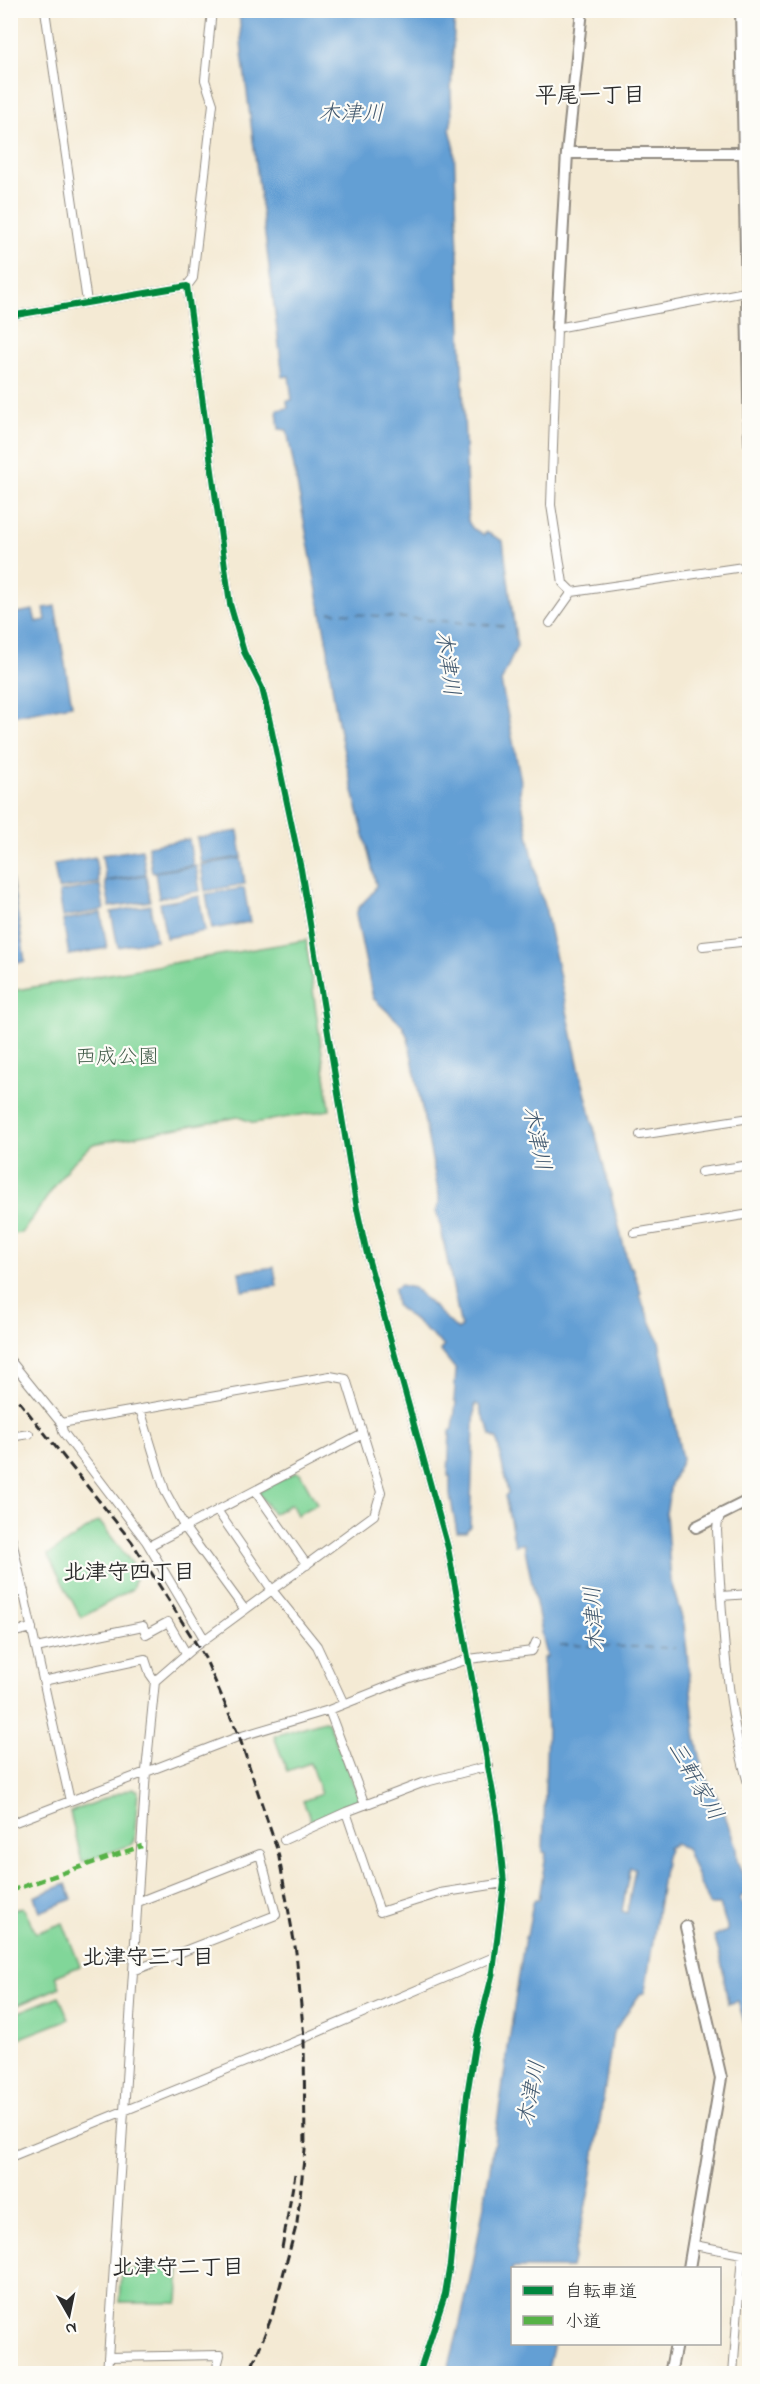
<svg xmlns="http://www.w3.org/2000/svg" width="760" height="2384" viewBox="0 0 760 2384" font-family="'Indie Flower','Klee One',sans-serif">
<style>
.green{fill:#81d699;stroke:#568062;stroke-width:1.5}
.water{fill:#649fd4;stroke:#486580;stroke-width:1.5;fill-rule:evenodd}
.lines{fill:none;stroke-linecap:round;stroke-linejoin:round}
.ferry{stroke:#42596f;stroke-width:1.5;stroke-dasharray:8 6;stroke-linecap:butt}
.street-casing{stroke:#908a80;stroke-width:10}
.secondary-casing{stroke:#908a80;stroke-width:14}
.street{stroke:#fff;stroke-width:8}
.secondary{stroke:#fff;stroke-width:10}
.rail{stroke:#2b2b2b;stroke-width:3;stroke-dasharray:9 4.5;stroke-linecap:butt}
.quiet{stroke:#56b246;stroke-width:4.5;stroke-dasharray:9 4.5;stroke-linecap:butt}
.cycleway-casing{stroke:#fdfcf7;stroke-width:10}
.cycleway{stroke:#00873e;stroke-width:6}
.labels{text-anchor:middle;stroke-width:4.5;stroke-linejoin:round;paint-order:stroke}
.park-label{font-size:21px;fill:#455e4c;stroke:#fdfcf7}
.neighbourhood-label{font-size:22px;font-weight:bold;fill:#2b2b2b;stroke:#fdfcf7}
.water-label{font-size:22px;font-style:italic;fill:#42596f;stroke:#fdfcf7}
</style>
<rect width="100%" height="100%" fill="#fdfcf7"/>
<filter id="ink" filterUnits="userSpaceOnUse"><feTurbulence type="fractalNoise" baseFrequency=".0167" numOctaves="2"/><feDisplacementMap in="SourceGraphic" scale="12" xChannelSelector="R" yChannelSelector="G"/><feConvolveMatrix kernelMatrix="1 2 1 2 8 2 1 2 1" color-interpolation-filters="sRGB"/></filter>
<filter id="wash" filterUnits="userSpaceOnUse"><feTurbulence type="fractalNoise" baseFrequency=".008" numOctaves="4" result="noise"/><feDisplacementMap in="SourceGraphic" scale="24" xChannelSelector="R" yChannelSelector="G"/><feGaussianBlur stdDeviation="1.35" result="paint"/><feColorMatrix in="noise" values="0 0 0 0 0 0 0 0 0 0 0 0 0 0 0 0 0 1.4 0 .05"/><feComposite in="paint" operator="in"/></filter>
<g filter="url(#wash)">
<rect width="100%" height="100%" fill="#f4ead4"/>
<!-- green -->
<path class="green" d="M306,940L330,1110L254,1123L238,1117L93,1144L69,1166L22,1233L11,1234V991Z
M296,1472L300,1473L317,1504L297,1515L291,1504L273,1514L258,1492Z
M99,1521L138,1571L132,1589L81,1618L48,1555Z
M324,1721L328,1722L361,1802L312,1823L303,1801L321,1794L310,1763L287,1771L274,1736Z
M132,1788L138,1791L134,1840L131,1845L82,1862L70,1812Z
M23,1907L36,1933L63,1923L80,1966L56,1976L60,1987L11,2008V1911Z
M59,1996L69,2019L11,2042V2015Z
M180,2264L178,2303H120L122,2271Z"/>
<!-- water -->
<path class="water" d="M239,11H455L451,93L452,118L450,129L454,145L468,521L472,528L484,535L486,532L503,541L517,646L501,682L521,781L520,793L540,894L544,902L579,1068L629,1267H632L641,1293L639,1295L659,1341L682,1460L671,1484L666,1514L671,1582L684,1624L696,1739L704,1773L722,1806L736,1848L737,1861L749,1890L740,1898L749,1921V2038L738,2001L728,2004L721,1959L714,1936L727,1931V1926L720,1905H709L686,1848L675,1844L667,1848L669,1850L666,1856L646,1986L644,1993L640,1994L613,2033L590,2187L571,2268H512V2344H554L547,2373H447C487,2231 501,2082 525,1937L527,1936L533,1902L535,1899H539L546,1853L543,1852L547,1728L543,1658L547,1657L524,1544L515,1545L505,1496L508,1493L497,1439L491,1436C489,1425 481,1416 479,1405L475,1404L470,1526L466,1532H457L450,1495V1476H448L450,1431L453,1429L456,1402L454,1401L456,1370L440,1350L444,1346L396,1305L394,1289L400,1285L414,1288L458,1330L461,1327L440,1224L436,1211L439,1204V1195L408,1038L402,1025L373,998L356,915C358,902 374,897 376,885C358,807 334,729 328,649L287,430L279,429L277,410L288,408L287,401L292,400L289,376L283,377L242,53ZM630,1868L635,1869L627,1913L622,1911Z
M55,606L72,705L11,716V614L33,610L36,622L46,620L44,608Z
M238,831L242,857L201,863L197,838Z
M189,839L193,865L152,872L148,846Z
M142,849L146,874L106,881L102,855Z
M95,857L99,883L58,889L54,864Z
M241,858L245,884L205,891L201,865Z
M196,866L200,891L159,898L155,872Z
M146,875L150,901L110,907L105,882Z
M11,880H12L25,961L18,963L11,915Z
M100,885L104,910L63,917L59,892Z
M244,888L250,922L212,929L206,894Z
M199,896L205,931L166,938L160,903Z
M150,905L156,940L118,947L111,912Z
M101,913L107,948L69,955L63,920Z
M274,1267L277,1286L242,1291L239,1272Z
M66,1884L72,1899L40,1912L34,1897Z"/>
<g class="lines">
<!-- ferry -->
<path class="ferry" d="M329,612L504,626
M560,1645L675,1648"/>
</g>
</g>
<g filter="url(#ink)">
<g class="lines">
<!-- street casing -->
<g class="street-casing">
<path id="street" d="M45,10L87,302
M187,286L193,278L213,104L205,80L212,10
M10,316L187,286L230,604L244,652L262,688L268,713L301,869L357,1209L367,1254L448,1548L497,1815L504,1883L493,1972L476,2039L467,2095L450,2264L445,2294L419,2374
M572,592L563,583L551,505L557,328L745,292
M550,623L572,592L750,566
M703,946L750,941
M640,1135L750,1118
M701,1172L750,1165
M634,1233L750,1214
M10,1360L61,1423L63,1432L146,1541L205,1640
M140,1409L165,1491L185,1528L245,1610
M61,1423L330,1376L346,1379L381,1492L374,1515L193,1648L155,1681L146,1771L107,2374
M10,1437L29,1434
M255,1491L307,1565
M217,1510L272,1590L317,1646L344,1704
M722,1513L718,1521L717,1530C722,1617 725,1706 750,1790
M10,1531L70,1801
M149,1546L363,1434
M10,1594L24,1591
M721,1596L750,1594
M10,1633L32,1628
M36,1648L143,1626L146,1634L168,1622L186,1653
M43,1681L145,1659L150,1674L155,1681
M329,1710L365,1805
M346,1812L380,1912L440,1893L504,1883
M10,1824L235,1738L329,1710L407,1679L469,1659L532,1651L536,1642
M284,1840L346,1812L422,1783L489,1766
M133,1971L276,1915L260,1854L138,1902
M10,2157L304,2038L494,1957
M694,2245L742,2254L733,2374
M108,2357L220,2355L215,2374"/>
</g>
<!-- secondary casing -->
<g class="secondary-casing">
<path id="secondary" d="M741,10L750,443
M567,153H742
M557,328L567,153L582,10
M696,1527L750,1500
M686,1927L721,2078L689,2268
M670,2374L676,2344"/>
</g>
<!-- street -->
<use href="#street" class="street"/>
<!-- secondary -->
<use href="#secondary" class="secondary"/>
<!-- rail -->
<path class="rail" d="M10,1390L132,1542L205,1658L239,1736L278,1852L296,1952L304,2038L305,2150L297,2223L272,2316L249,2374
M282,2248L295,2174"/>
<!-- quiet -->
<path class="quiet" d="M10,1891L142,1846"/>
<!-- cycleway casing -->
<g class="cycleway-casing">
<path id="cycleway" d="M10,316L187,286L230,604L244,652L262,688L268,713L301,869L357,1209L367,1254L448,1548L497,1815L504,1883L493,1972L476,2039L467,2095L450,2264L445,2294L419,2374"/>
</g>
<!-- cycleway -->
<use href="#cycleway" class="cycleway"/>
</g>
</g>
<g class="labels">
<!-- park labels -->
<g class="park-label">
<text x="117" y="1063">西成公園</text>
</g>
<!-- neighbourhood labels -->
<g class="neighbourhood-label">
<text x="590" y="102">平尾一丁目</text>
<text x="129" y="1579">北津守四丁目</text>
<text x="148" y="1964">北津守三丁目</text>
<text x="178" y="2274">北津守二丁目</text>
</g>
<!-- water labels -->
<g class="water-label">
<text x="351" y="120">木津川</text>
<text transform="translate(449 663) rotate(82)" y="8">木津川</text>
<text transform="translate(538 1138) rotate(78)" y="8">木津川</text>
<text transform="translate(593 1619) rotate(-94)" y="8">木津川</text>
<text transform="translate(697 1780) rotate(60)" y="8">三軒家川</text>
<text transform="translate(530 2093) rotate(-79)" y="8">木津川</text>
</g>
</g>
<!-- margin -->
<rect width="760" height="2384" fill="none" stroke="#fdfcf7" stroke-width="36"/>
<!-- legend -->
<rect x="511" y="2267" width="210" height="78" fill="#fdfcf7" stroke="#a9a8a5" stroke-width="1.5"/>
<rect x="523" y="2286" width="30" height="9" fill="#00873e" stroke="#a9a8a5" stroke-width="1.5"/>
<text x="565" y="2297" font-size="18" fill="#2b2b2b">自転車道</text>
<rect x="523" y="2316" width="30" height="9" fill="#56b246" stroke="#a9a8a5" stroke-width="1.5"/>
<text x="565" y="2327" font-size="18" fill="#2b2b2b">小道</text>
<!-- north arrow -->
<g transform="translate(69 2315) rotate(171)" stroke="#fdfcf7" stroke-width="4.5" paint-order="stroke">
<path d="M0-4.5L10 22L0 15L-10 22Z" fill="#2b2b2b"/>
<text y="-9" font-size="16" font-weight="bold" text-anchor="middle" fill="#2b2b2b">N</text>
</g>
</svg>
